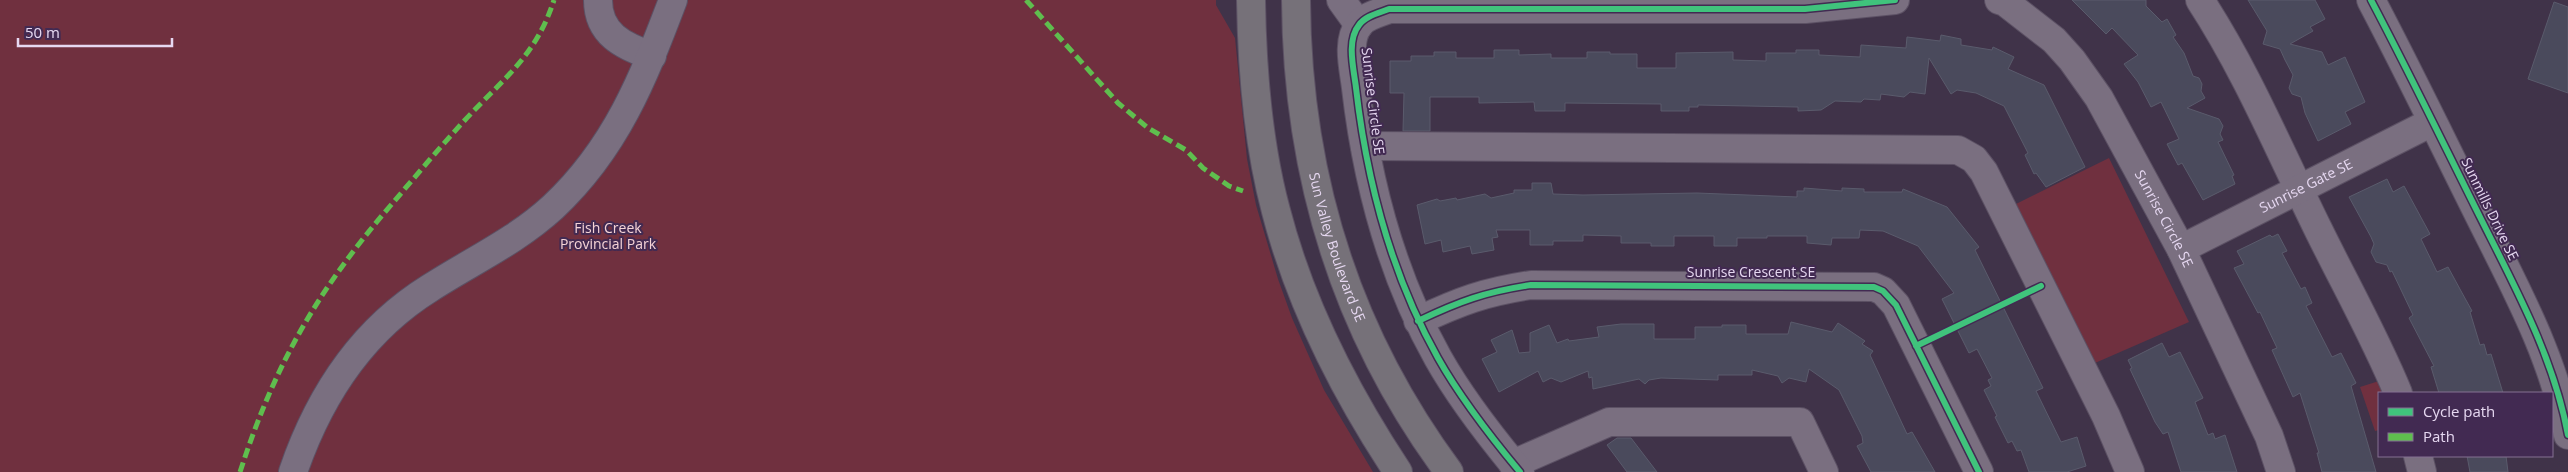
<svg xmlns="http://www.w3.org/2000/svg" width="2568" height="472" viewBox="0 0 2568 472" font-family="'Open Sans',sans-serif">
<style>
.green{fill:#70303f}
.building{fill:#4a4a5c;stroke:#5a5b6c}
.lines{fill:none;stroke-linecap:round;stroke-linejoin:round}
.minor-casing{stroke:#5c5164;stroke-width:30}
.major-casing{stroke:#5c5164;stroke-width:30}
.minor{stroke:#7a6f80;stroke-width:28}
.major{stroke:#767179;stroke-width:28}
.quiet{stroke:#5fbe4e;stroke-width:5;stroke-dasharray:10 5;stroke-linecap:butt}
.cycleway-casing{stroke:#422a52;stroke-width:9}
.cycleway{stroke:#40c37c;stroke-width:6}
.labels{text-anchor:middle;stroke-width:4;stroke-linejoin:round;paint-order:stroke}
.street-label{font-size:14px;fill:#e6d8f1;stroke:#422a52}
.park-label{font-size:14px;fill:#f5d3d6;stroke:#422a52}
</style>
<rect width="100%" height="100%" fill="#403349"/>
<!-- green -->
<path class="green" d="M0,0H1216V5L1235,38L1247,159L1256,205L1278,279L1292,318L1324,390L1373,472H0Z
M2109,158L2189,322L2095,363L2014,205Z
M2379,381L2384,393H2379V430L2375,431L2360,387Z"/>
<!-- building -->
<path class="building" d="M2072,0H2146V6L2162,22L2167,19L2176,35L2173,37L2184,53L2193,76L2199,78L2202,84L2201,91L2205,98L2187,108L2219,119L2223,126L2220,134L2223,140L2218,142L2234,175L2232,176L2235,184L2203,200L2182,163L2178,165L2167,144L2179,139L2161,102L2151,107L2138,82L2124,64L2138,55L2112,28L2106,34Z
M2248,0H2315L2325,19L2310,27L2313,31L2290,44L2322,52L2328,65L2345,57L2365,102L2345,112L2351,124L2318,141L2305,113L2301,97L2292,94L2289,88L2293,75L2285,60L2280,49L2263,44L2267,31Z
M2554,2L2568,7V93L2528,79Z
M1941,35L1961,39V45L1992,50L1993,47L2014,57L2008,69L2044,85L2085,167L2046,187L2036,173L2034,174L2025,155L2028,153L2004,106L1976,93L1957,90L1951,94L1929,58L1925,94L1910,92L1904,97L1881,94L1880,100L1864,99L1861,102L1835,101L1821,110L1798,111V107L1698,105V107H1689V111H1661V104L1565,103V111H1535L1534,102L1479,103V97H1430V131H1403L1404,93H1390V61H1411V56H1434V52H1456V58H1494V50H1519V55L1551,54V58H1587V52H1610V54H1637V68H1676V53L1733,52V60L1766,61V53H1796V50H1819V55L1860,57L1861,45L1906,48L1907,37L1940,41Z
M2387,179L2393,192L2404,186L2430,234L2421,239L2437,272L2448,267L2461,291L2472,311L2470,312L2480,345L2484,344L2487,355L2491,354L2503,393H2439L2431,367L2434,366L2409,318L2413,315L2392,271L2390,272L2387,265L2376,262L2371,252L2374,244L2371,237L2349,197Z
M1532,183H1551L1553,194L1583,195L1697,193L1797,197V191H1804V188L1842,191V188L1864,189V192H1902L1903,189L1947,207L1979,247L1975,250L2043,388L2036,391L2061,442L2077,437L2086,466L2067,472H2029L2021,450L2017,451L2012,441L2008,443L1995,417L1997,416L1984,390L1991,386L1988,380L1992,378L1977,349L1969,353L1942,299L1954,293L1918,246L1883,231L1860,230L1859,238H1832L1831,245L1807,243V236H1767V238H1737V246H1714V236H1674V246H1651V243H1621V236L1583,235V241H1553V245H1530V230H1496L1498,237L1492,238L1494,250L1472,254L1470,246L1443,252L1441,240L1425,244L1417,205L1437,199L1440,201L1456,198L1457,200L1485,194L1491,198L1514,193V190H1532Z
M2278,234L2287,251L2282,253L2301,289L2305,287L2312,303L2306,306L2332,357L2341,353L2356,383L2351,386L2376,472H2322L2317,453H2319L2300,393L2293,397L2272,350L2277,348L2260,312L2258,313L2234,268L2244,264L2237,251L2270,235L2272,237Z
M1791,322L1832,332L1838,323L1865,341L1862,344L1873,351L1870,355L1907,434L1912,432L1935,472H1871L1857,446L1863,443L1862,436L1839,390L1809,369L1806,382L1789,378L1782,383L1778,376L1752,370V375H1718V380L1661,378L1649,380L1645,384L1639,379L1593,389L1592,377L1589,378L1588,371L1561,382L1551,378L1543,382L1538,371L1499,392L1482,359L1497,352L1491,340L1512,330L1519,353L1530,352V333L1549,325L1557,343L1568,339L1569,341L1599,337L1597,327L1621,324H1654V339H1695V327H1722V325H1746V334H1788Z
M2162,343L2169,357L2180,352L2203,398L2195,402L2208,435L2213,433L2215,439L2225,435L2237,472H2181L2168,432L2163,434L2155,422L2130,369L2132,368L2128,360Z
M1617,438H1631L1657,472H1627L1607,445Z
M2467,456H2506L2508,472H2470Z"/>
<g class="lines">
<!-- minor casing -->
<g class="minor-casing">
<g id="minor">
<path d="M598,0C598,34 623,46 652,56"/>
<path d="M1341,0L1359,25"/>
<path id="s1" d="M1999,0L2005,2L2054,40L2072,60L2099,98L2181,249L2269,436L2281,472"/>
<path d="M2200,0C2247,72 2280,152 2318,229C2345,284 2375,337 2398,393"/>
<path d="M2371,0C2409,72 2444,145 2480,217C2515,287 2554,358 2568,435"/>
<path d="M1365,146L1958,150L1974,159L1984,172L2106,416L2130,472"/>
<path id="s2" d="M2181,249L2432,122"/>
<path d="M1418,321C1460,301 1485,292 1531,285L1874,287L1883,291L1896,305L1979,472"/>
<path d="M2418,456L2422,472"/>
<path d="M1513,464L1609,422H1800L1824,472"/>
<path d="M293,472C319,396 361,331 430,288C472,261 516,241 553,207C616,148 643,79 673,0"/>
<path d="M1520,472C1490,436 1461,399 1438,358C1391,274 1367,183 1356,88C1354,70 1346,41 1359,25C1365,16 1379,13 1389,9H1805L1895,0"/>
</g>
</g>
<!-- major casing -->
<g class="major-casing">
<g id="major">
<path d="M1251,0C1252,70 1258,144 1276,211C1300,304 1345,392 1398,472"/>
<path id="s3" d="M1296,0C1297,173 1345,332 1449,472"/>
</g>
</g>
<!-- minor -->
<use href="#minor" class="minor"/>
<!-- major -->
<use href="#major" class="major"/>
<!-- quiet -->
<path class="quiet" d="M1026,0L1118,103L1148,128L1186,150L1203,168L1229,186L1243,191
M240,472C275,364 317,291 391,205C415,177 440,147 465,120C504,78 536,56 554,0"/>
<!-- cycleway casing -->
<g class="cycleway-casing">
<path id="cycleway" d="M2371,0C2409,72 2444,145 2480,217C2515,287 2554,358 2568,435
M1418,321C1460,301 1485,292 1531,285L1874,287L1883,291L1896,305L1979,472
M1916,346L2041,286
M1520,472C1490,436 1461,399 1438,358C1391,274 1367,183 1356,88C1354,70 1346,41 1359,25C1365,16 1379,13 1389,9H1805L1895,0"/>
</g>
<!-- cycleway -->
<use href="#cycleway" class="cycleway"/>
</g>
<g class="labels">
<!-- street labels -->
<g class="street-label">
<text transform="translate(1373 101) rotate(83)" y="5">Sunrise Circle SE</text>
<text dy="5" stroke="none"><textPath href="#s2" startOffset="140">Sunrise Gate SE</textPath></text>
<text transform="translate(2490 209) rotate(64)" y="5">Sunmills Drive SE</text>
<text dy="5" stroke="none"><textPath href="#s1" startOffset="279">Sunrise Circle SE</textPath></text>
<text dy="5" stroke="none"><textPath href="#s3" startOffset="252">Sun Valley Boulevard SE</textPath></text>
<text x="1751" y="277">Sunrise Crescent SE</text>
</g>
<!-- park labels -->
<g class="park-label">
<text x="608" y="233">Fish Creek<tspan x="608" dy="16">Provincial Park</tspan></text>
</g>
</g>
<!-- legend -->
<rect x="2378" y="392" width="175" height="65" fill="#422a52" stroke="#847092"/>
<rect x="2388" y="408" width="25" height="8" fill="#40c37c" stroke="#847092"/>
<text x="2423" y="417" font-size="15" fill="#e6d8f1">Cycle path</text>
<rect x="2388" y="433" width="25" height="8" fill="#5fbe4e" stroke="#847092"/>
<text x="2423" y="442" font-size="15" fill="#e6d8f1">Path</text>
<!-- scale -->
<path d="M18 38v8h154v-8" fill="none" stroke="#e6d8f1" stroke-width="2.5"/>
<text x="25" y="38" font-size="15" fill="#e6d8f1" stroke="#422a52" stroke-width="4" paint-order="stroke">50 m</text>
</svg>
